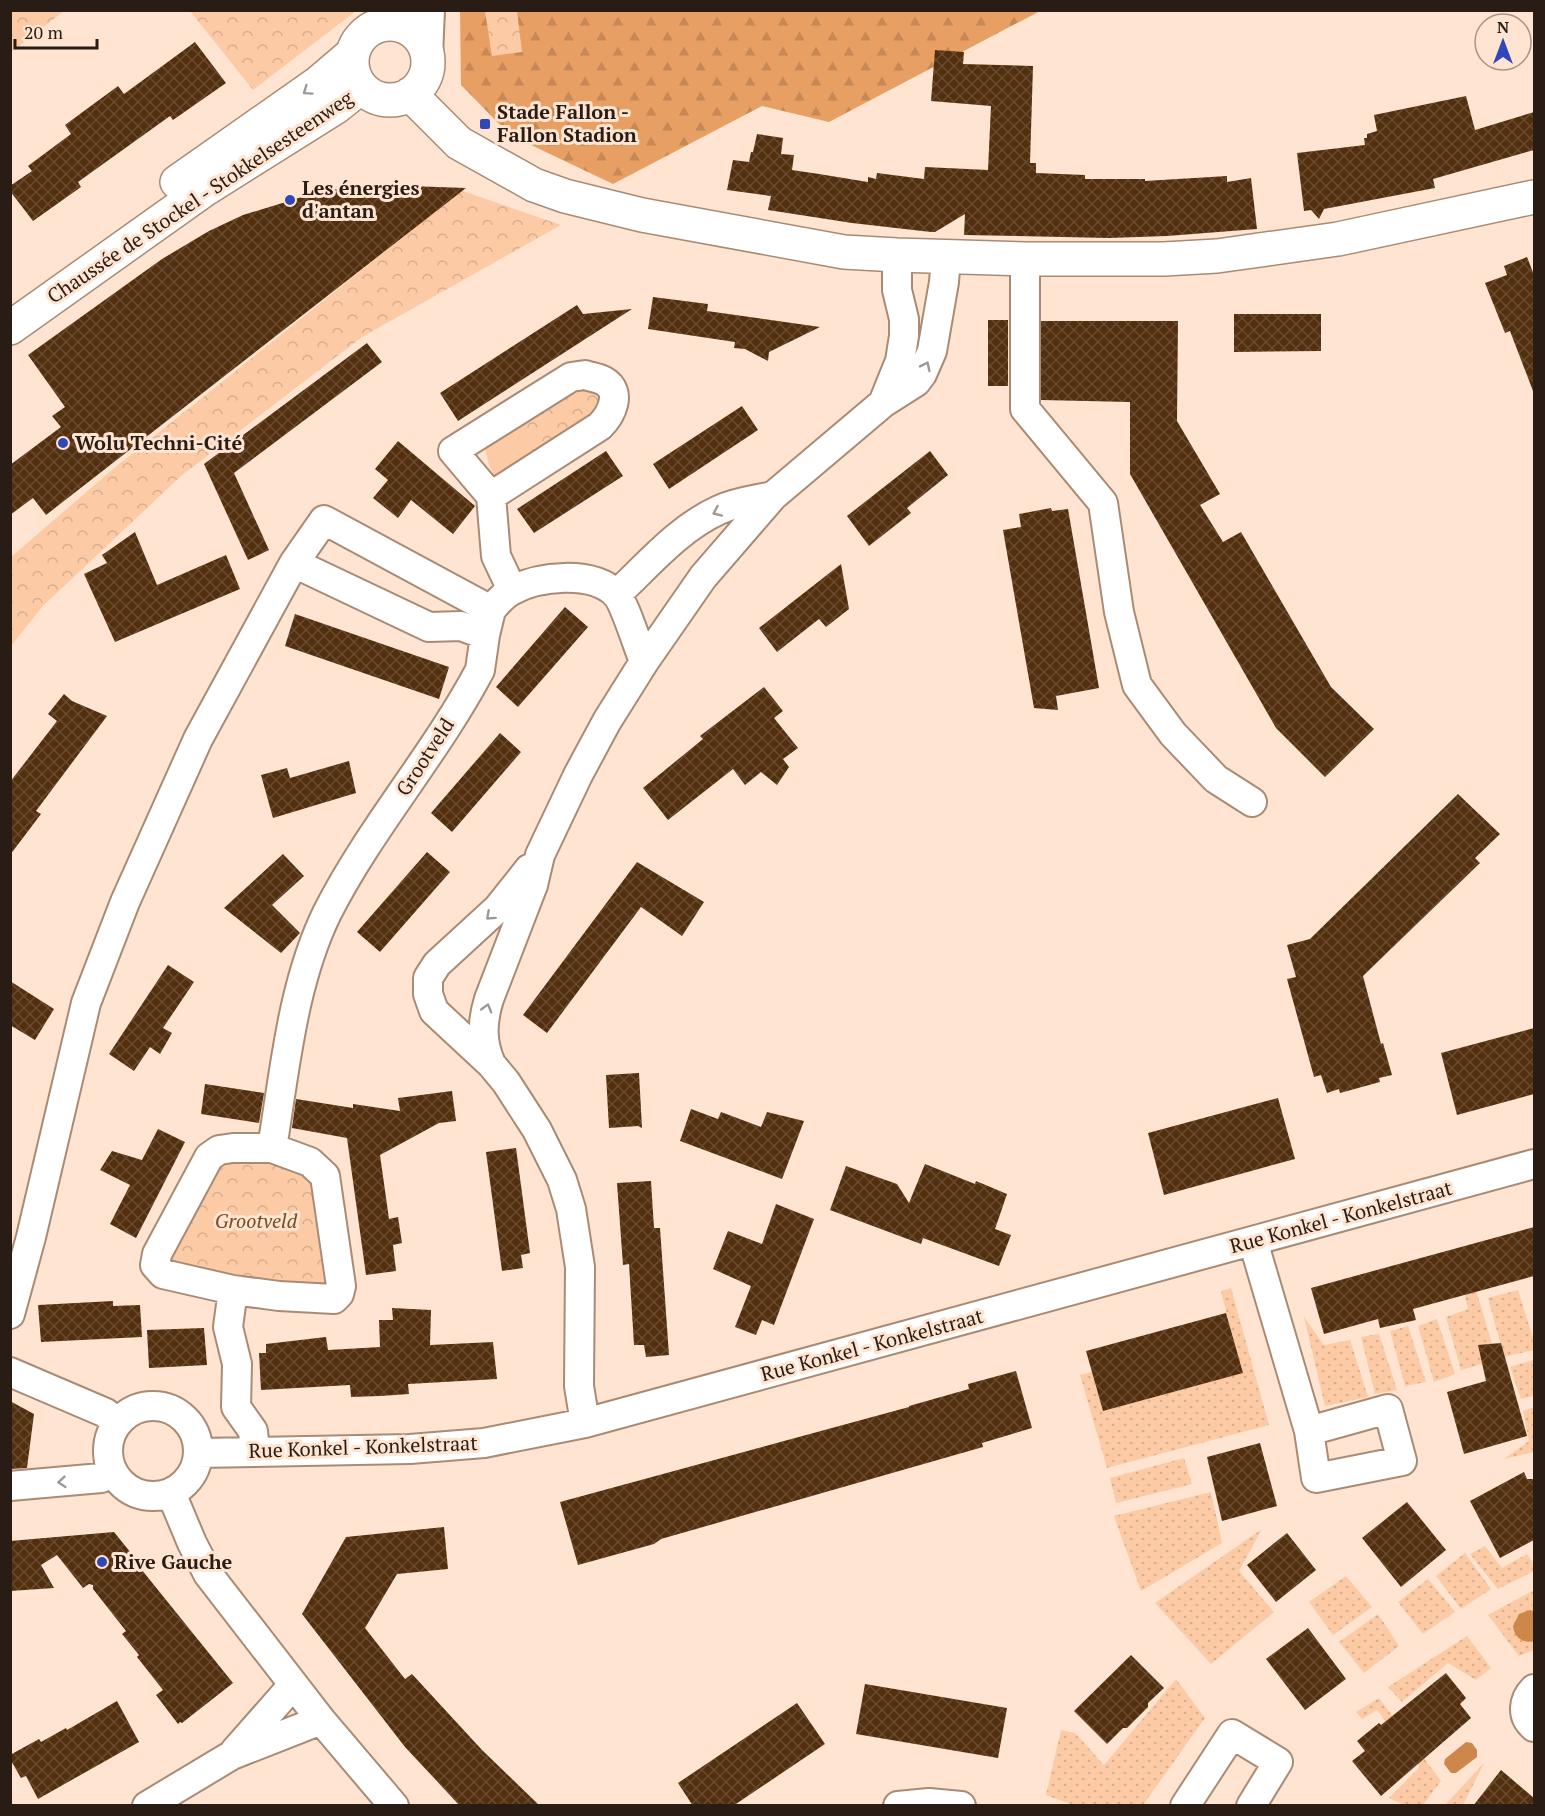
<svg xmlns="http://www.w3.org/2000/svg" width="1545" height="1816" viewBox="0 0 1545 1816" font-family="'PT Serif',serif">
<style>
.grass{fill:#fccba5}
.forest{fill:url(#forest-firs)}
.park{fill:url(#park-crowns)}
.garden{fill:url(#garden-dots)}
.water{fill:#ce874b}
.building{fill:url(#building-cross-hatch)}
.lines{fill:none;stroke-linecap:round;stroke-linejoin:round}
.minor-casing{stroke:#a98b75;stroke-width:32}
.tertiary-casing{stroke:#a98b75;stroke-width:36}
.minor{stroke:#fff;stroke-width:28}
.tertiary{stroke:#fff;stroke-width:33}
.oneway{stroke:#9e9995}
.poi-dot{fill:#3047b8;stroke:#fee4d1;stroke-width:2}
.labels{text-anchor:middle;stroke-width:6;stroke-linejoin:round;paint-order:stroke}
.poi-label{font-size:20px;font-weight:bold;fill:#281c14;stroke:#fee4d1;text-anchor:start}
.street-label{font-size:20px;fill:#281c14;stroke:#fee4d1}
.park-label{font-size:20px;font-style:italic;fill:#7b4a1f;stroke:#fee4d1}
</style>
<defs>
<pattern id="forest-firs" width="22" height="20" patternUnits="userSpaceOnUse" patternTransform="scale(1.5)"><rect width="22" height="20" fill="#e89f63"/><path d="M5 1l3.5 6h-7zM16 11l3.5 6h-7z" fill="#c78855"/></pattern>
<pattern id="park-crowns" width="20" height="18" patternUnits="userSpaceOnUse" patternTransform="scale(1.5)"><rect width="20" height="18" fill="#fccba5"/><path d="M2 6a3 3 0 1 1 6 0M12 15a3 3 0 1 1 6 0" fill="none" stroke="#d8ae8d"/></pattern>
<pattern id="garden-dots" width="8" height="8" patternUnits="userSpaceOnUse" patternTransform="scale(1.5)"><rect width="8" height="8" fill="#fccba5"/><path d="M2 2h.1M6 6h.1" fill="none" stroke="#d8ae8d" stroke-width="1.8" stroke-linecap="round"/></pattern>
<pattern id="building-cross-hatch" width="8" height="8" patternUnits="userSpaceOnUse" patternTransform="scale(1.5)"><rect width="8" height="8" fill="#532f0e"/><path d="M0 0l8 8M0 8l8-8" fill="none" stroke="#684b30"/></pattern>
</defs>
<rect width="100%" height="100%" fill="#fee4d1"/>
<!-- grass -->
<path class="grass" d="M603,410L495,477L489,465L485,448L507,424Z"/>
<!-- forest -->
<path class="forest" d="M460,11H1040L829,122L762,106L613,184L510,135L461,85Z"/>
<!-- park -->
<path class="park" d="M11,10H64V11L11,52Z
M190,11H356L253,90Z
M485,11H517L522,52L492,56Z
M457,189L561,225L362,337L181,476L42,607L11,646V557L113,469L412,230Z
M596,386L604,406L538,460L513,419L552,394Z
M227,1154L310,1168L333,1289L172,1268L165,1254Z"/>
<!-- garden -->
<path class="garden" d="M1466,1257L1497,1360L1461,1370L1446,1317L1468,1309L1456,1258Z
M1231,1288L1269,1425L1107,1468L1080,1375L1092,1372L1103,1411L1242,1373L1221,1291Z
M1518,1290L1534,1341V1350L1504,1357L1488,1298Z
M1304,1317L1324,1345L1350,1340L1368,1397L1325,1406Z
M1437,1319L1455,1374L1434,1382L1418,1326Z
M1408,1326L1426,1382L1405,1386L1390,1331Z
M1379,1334L1397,1390L1375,1394L1361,1337Z
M1534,1360V1396L1521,1399L1510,1367Z
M1534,1407V1452L1504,1459L1529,1441L1523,1411Z
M1184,1458L1192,1484L1116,1503L1110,1478Z
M1211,1492L1222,1543L1141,1591L1114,1516Z
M1262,1529L1239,1571L1274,1612L1211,1664L1155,1603Z
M1485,1546L1502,1568L1527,1554L1534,1564V1571L1498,1589L1470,1554Z
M1465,1553L1491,1589L1461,1609L1436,1576Z
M1346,1576L1372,1607L1333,1635L1309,1602Z
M1428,1579L1455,1612L1423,1634L1398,1602Z
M1534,1590V1650L1519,1656L1488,1615Z
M1378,1614L1399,1646L1364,1673L1339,1642Z
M1467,1636L1491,1668L1476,1680L1448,1663L1402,1702L1388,1687Z
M1176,1679L1205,1718L1143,1805H1073L1046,1795L1061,1730L1075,1733L1104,1765Z
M1379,1698L1441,1781L1423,1805H1404L1389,1798L1420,1767L1377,1710L1362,1719L1356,1712Z
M1484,1763L1463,1805H1445Z"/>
<!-- water -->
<path class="water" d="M1530,1610L1534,1611V1641C1523,1644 1514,1637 1513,1626L1519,1614Z
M1466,1742L1472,1743L1477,1750V1757L1456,1773H1451L1444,1764L1445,1759Z"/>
<!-- building -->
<path class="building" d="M195,42L226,83L173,120L170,116L78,182L81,187L33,221L10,191V186L32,171L28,166L71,134L65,125L118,86L124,94Z
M935,50L964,52L963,64L1033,66L1030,163H1036V173L1085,175V179H1145V181L1227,176V182L1251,178L1257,229L1167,236L1109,238L964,235L965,214L935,232H931L852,223L768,210L771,196L727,190L733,160L749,162L751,152H753L757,134L783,138L781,154L794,155L792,170L819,174L868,182V177L876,179L877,173L924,179L925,167L988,170L991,106L931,101Z
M1466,96L1475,130L1534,112V150L1433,179L1435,188L1324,209L1319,219L1311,210L1304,211L1297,153L1365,145L1364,138H1367V134L1377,131L1374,115Z
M380,185L466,188L46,515L33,498L10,515V465L61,427L52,416L65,407L28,355L162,259L209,231L243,215L318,192L356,186Z
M1527,257L1534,275L1533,391L1510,331L1505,333L1485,283L1507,275L1504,266Z
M653,297L708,304L707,311L820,327L769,352L768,361L745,349L734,348L735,342L648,329Z
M577,305L583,314L632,309L458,421L440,393Z
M1234,314H1321V351L1234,352Z
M988,320H1008V386H988Z
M1041,321H1178L1177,421L1220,494L1200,505L1223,542L1241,532L1331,687L1374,729L1325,777L1276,728L1130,474V402L1041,400Z
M367,343L382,362L234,473L269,550L248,560L204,464Z
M742,406L758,430L669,489L653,464Z
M398,441L475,506L453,534L411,500L398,518L373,498L388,480L375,469Z
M606,451L623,476L534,533L517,509Z
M930,451L948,475L907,508L911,513L869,546L847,516Z
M1051,508L1052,511L1068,509L1099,688L1056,696L1058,710L1034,708L1003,530L1021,527L1019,514Z
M135,532L157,585L226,555L240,589L115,642L84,574L107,563L102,555Z
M841,564L849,609L826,627L819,619L777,652L759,628Z
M565,607L588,627L518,707L496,687Z
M295,614L449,667L439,699L285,646Z
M764,687L783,711L774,718L798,748L783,759L789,767L777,785L761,772L745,785L733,769L668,820L643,788L703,739L700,736Z
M64,694L72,701L107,716L36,811L41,814L10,855V782L57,721L48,714Z
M500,733L521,752L452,832L431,813Z
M349,761L356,793L273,818L261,775L287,768L290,778Z
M1458,794L1500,834L1475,858L1480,863L1363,976L1381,1044L1383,1043L1392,1075L1379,1078L1380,1082L1340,1093L1339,1089L1327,1093L1321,1075L1314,1077L1287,979L1296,977L1287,945L1310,939Z
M427,852L450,872L380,952L357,932Z
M283,854L304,876L272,905L300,933L281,953L224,908Z
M637,862L704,902L682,936L641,907L547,1033L523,1015Z
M168,965L194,982L163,1028L172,1033L160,1054L150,1047L134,1071L109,1054Z
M10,981L54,1009L35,1040L10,1025Z
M1534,1028V1094L1457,1115L1441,1053Z
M639,1073L642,1128L638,1126L609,1128L606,1075Z
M205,1084L264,1093L259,1123L201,1114Z
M452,1091L456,1121L439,1123L380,1155L389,1219L398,1217L402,1243L393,1245L396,1271L366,1275L347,1138L292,1128L296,1099L353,1108V1104L400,1111L398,1098Z
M1278,1098L1295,1159L1164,1195L1148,1133Z
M691,1109L718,1119L721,1112L761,1127L767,1112L804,1121L782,1179L680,1141Z
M158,1129L185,1142L136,1238L110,1224L130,1185L100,1170L112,1151L142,1160Z
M516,1148L530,1253L521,1255L523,1268L502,1271L486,1152Z
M925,1164L975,1184L976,1181L1007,1194L995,1229L1011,1235L999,1266L923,1238L921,1244L830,1210L846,1166L897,1184L909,1203Z
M651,1181L654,1228H660L669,1355L646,1357L644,1345H634L629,1264L623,1265L617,1183Z
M776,1204L814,1219L774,1325L762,1320L756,1335L735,1327L751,1286L713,1269L728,1231L762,1244Z
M1534,1227V1276L1413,1309L1416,1320L1380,1328L1378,1319L1324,1334L1311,1288Z
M113,1301V1306L140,1305L142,1337L41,1342L38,1305Z
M392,1308L431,1310L430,1345L493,1342L497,1379L408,1384L409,1394L380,1396L351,1397L350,1385L261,1390L259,1353H266V1344L326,1337L328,1350L380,1347L379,1320H393Z
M1226,1313L1243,1373L1103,1411L1086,1351Z
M204,1328L207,1365L149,1368L147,1330Z
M1501,1343L1527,1436L1464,1454L1447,1392L1486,1381L1478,1345Z
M1016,1371L1032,1428L982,1443L983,1447L661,1539L654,1544L578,1565L560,1502L909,1407V1406L969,1389L968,1384Z
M10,1401L34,1414L27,1468L10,1469Z
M1260,1443L1277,1506L1222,1521L1207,1457Z
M1524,1472L1527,1479H1534V1540L1500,1558L1470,1501Z
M1407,1502L1446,1550L1401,1587L1362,1538Z
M444,1527L448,1569L397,1574L365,1628L405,1679L412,1674L482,1750L540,1806H460L405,1747L302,1614L346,1537Z
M114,1532L131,1553L129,1554L233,1683L182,1723L180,1722L178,1724L156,1695L163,1690L137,1657L139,1655L122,1634L126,1631L93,1589V1585L89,1584L83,1588L57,1555L41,1565L54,1588L10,1591V1541Z
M1287,1533L1316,1570L1276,1602L1247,1565Z
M1308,1628L1346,1679L1305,1710L1266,1659Z
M1131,1655L1164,1688L1148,1703V1707L1127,1728H1123L1107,1744L1074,1711Z
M1446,1673L1466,1698L1460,1704L1471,1718L1381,1796L1352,1761L1365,1751L1357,1741L1379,1723L1381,1725Z
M865,1684L1007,1708L998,1758L856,1734Z
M117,1701L139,1742L38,1799L26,1776L21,1778L10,1759V1755L39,1739L41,1742L66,1728L67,1730Z
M797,1703L825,1744L733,1806H693L678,1783Z
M1501,1770L1534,1798V1806H1473Z"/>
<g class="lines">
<!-- minor casing -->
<g class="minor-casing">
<path id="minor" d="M404,26L405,10
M428,56L430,10
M1025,259V409L1103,503L1119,612L1137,685L1173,734L1216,779L1252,802
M585,375C591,377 599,378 604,381C623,392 611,415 600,426L491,496L453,451L571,377Z
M883,403L900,361L904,336V319L897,290V255
M491,496L496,556L512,590
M294,563L429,627L461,626L485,635
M617,594C648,565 679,528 719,510C736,502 755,500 773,496
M529,869L498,908L437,964L428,978V994L434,1011L491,1064L506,1082L537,1130L562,1180L571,1209L580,1267L579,1386L585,1423
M491,1064C481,1041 482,1022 489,999L533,885L540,855L578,775L607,721L644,662L703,577L773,496L883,403L916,382L922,374L932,351L944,282L946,257
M233,1148H272L310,1162L325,1176L341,1286L339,1294L334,1299L279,1296L233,1290L163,1274L155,1265L157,1254L209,1157L219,1150Z
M272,1148C285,1070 292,985 327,913C370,828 435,755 480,670L485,635L491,610
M1253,1241L1309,1431L1316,1478L1402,1461L1388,1409L1309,1431
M233,1290L228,1327L237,1364L236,1407L253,1431L255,1452
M10,1314L31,1237L86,1003L125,902L198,739L294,563L324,520L491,610C497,603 502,596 511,591C538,576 592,570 616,594C624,602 639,649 644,662
M10,1372L106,1413L116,1424
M108 1451a45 45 0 1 1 90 0a45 45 0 1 1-90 0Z
M198,1453L410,1449L484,1443L585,1423L1534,1164
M10,1486L101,1478L113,1473
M171,1493L192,1543L208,1574L321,1720L394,1806
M1534,1689C1523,1700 1521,1716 1534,1727
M235,1751L293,1685
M147,1806L232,1755L321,1720
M898,1806L929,1803L961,1806
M1185,1806L1232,1734L1278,1762L1251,1806"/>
</g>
<!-- tertiary casing -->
<g class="tertiary-casing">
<path id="tertiary" d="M352 62a38 38 0 1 1 76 0a38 38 0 1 1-76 0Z
M410,94L459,143L534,185L565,196L642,215L844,252L897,255L1025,259H1164L1217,256L1338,239L1534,197
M177,182L318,83L352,54
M10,328L204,190L336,107L361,87"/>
</g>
<!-- minor -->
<use href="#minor" class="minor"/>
<!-- tertiary -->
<use href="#tertiary" class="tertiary"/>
</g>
<!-- one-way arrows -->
<defs><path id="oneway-chevron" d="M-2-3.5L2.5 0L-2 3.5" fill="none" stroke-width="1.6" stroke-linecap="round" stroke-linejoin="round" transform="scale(1.5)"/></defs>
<g class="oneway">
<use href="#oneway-chevron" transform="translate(307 91) rotate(145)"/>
<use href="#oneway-chevron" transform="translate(926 366) rotate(-64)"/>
<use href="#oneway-chevron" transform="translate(717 512) rotate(156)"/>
<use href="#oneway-chevron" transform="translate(490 916) rotate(138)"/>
<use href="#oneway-chevron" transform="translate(487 1008) rotate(-74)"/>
<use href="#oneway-chevron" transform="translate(62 1482) rotate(175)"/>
</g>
<!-- markers -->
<g class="poi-dot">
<rect x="479" y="118" width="12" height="12" rx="3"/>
<circle cx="290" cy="200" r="6"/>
<circle cx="63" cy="443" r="6"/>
<circle cx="102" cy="1562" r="6"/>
</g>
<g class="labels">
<!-- poi labels -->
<g class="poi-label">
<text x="497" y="119">Stade Fallon -<tspan x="497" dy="23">Fallon Stadion</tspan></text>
<text x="302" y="195">Les énergies<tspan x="302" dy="23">d'antan</tspan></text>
<text x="75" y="450">Wolu Techni-Cité</text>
<text x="114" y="1569">Rive Gauche</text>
</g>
<!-- street labels -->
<g class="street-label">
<text transform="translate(200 197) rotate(-34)" y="7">Chaussée de Stockel - Stokkelsesteenweg</text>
<text transform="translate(425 757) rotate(-57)" y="7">Grootveld</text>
<text transform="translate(1341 1217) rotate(-15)" y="7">Rue Konkel - Konkelstraat</text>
<text transform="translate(872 1345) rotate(-15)" y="7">Rue Konkel - Konkelstraat</text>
<text transform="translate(363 1447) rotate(-2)" y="7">Rue Konkel - Konkelstraat</text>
</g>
<!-- park labels -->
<g class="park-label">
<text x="256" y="1228">Grootveld</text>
</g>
</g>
<!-- border -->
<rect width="1545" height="1816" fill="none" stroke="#281c14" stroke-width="24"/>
<!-- north arrow -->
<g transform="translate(1503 42)"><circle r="28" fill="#fee4d1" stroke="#a89485" stroke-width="1.5"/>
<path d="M0-4.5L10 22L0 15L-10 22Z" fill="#3047b8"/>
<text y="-9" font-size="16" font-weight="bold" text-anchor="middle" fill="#281c14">N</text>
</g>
<!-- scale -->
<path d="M15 39v9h82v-9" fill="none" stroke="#281c14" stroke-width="3"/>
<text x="24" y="39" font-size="18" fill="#281c14" stroke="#fee4d1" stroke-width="4.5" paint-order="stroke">20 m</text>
</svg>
